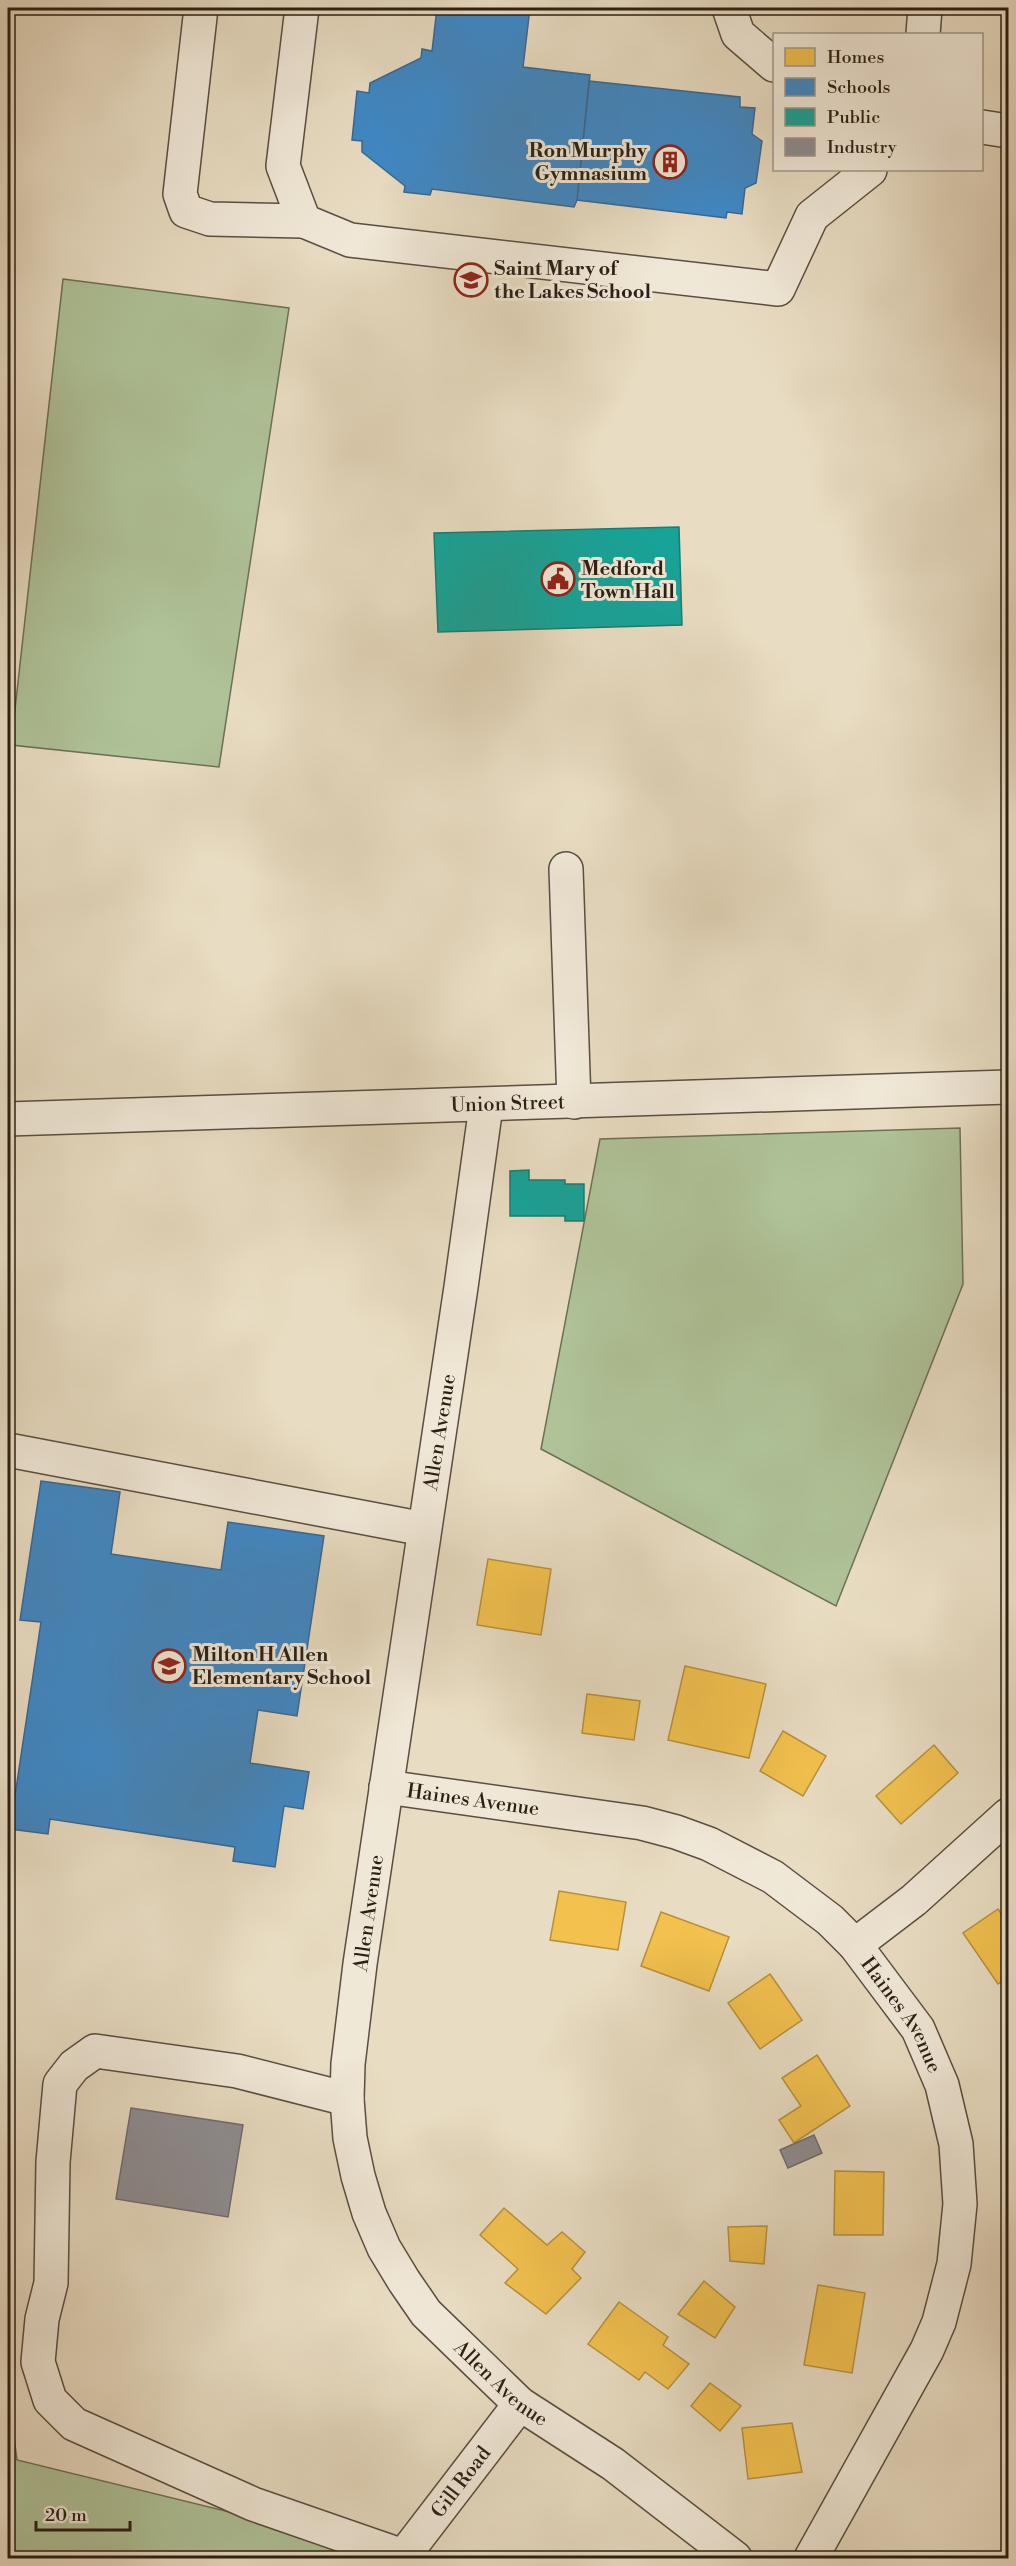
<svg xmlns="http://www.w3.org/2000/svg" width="1016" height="2566" viewBox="0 0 1016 2566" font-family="'Libre Bodoni',serif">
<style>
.green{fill:#afc298;stroke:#6c7056;stroke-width:1.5}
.homes{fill:#f2c14e;stroke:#b6903d;stroke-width:1.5}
.schools{fill:#3f88c5;stroke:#396890;stroke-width:1.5}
.public{fill:#17a398;stroke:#1d7b70;stroke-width:1.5}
.industry{fill:#8d8d92;stroke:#6f6c6c;stroke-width:1.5}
.building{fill:#d3926a;stroke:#2a1f14;stroke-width:1.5}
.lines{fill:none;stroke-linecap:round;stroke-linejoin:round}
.minor-casing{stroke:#5a4e40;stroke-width:36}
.minor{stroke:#f0e8d7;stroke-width:33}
.labels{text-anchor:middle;stroke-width:6;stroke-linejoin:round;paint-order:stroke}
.poi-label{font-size:20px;font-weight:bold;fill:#2a1f14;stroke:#f0e8d7;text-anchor:start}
.street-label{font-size:20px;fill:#2a1f14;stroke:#f0e8d7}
</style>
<rect width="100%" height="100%" fill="#e8dcc2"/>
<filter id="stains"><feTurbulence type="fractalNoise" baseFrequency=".00333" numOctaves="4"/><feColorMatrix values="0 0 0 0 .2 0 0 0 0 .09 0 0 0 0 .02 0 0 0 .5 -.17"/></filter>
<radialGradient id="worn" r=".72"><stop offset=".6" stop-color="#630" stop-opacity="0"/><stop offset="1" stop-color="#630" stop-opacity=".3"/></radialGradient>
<!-- green -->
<path class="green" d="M63,279L289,308L219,767L11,745Z
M960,1128L963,1284L836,1606L541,1449L600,1139Z
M8,2390L17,2460L417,2558H8Z"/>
<!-- homes -->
<path class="homes" d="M488,1559L551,1569L541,1635L477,1625Z
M685,1666L766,1684L749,1758L668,1740Z
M587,1694L640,1701L634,1740L582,1733Z
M783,1731L826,1756L803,1796L760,1771Z
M934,1745L958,1773L901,1824L876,1796Z
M559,1891L626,1902L618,1950L550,1940Z
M998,1909L1008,1924V1977L998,1984L963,1933Z
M661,1912L729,1937L709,1991L641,1966Z
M770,1974L802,2020L760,2049L728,2003Z
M817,2055L850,2106L794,2143L779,2120L801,2106L782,2078Z
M835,2171L884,2172L883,2235H834Z
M504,2208L547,2245L562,2232L585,2252L572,2269L581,2278L546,2314L505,2283L518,2269L480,2235Z
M767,2226L764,2264L730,2261L728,2227Z
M704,2281L735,2307L715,2338L678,2314Z
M818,2285L865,2293L852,2373L804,2365Z
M619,2302L668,2337L663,2345L689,2364L668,2389L645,2372L639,2380L588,2344Z
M710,2383L741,2406L720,2431L691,2406Z
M792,2423L802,2472L748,2479L742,2428Z"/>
<!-- schools -->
<path class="schools" d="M437,8H530L523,67L590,75L577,200L574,207L432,189L430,195L404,192L405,186L362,152V141L352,140L357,91L369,93L370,83L421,58L422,49L432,51Z
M589,81L740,97V107L755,108L752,134L762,141L756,183L745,188L742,214L727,212L726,218L577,200Z
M41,1481L120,1492L111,1554L221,1570L228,1522L324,1536L297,1716L258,1710L250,1763L309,1772L303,1809L284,1806L275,1867L233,1861L235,1847L50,1819L48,1834L10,1829L41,1622L20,1620Z"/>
<!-- public -->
<path class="public" d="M679,527L682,625L438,632L434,533Z
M529,1170V1180H565V1184H584V1221H565V1216H510V1171Z"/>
<!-- industry -->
<path class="industry" d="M131,2108L243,2125L228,2217L116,2199Z
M814,2135L822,2153L788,2168L780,2150Z"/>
<!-- building -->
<path class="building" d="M1008,1262V1297H1006Z"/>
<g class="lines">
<!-- minor casing -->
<g class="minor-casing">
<g id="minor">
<path d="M201,8L180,194L186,211L210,219L304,221"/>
<path d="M302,8L283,166L304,221L350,240L778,289L812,216L870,170"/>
<path d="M729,8L738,34L774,65"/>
<path d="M923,34L925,8"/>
<path d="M982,127L1008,131"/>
<path d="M566,869L574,1102"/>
<path id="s1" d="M486,1106L461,1287L360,1964L348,2064L347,2099L350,2138L358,2176L369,2213L384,2248L404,2281L426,2313L520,2404L613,2464L735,2558"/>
<path id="s2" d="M8,1119L1008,1087"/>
<path d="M8,1450L424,1529"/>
<path id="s3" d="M386,1787L642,1823L676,1832L709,1844L773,1877L830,1920L855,1945L918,2029L942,2085L956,2144L960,2204L954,2264L939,2322L927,2350L811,2558"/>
<path d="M855,1945L914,1900L1008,1815"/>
<path d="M347,2099L237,2071L95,2051L74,2066L60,2084L53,2162L51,2283L42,2319L38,2362L50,2400L74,2424L253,2504L403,2556"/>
<path id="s4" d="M402,2558L520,2404"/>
</g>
</g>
<!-- minor -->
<use href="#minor" class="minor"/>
</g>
<!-- icons -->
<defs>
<g id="building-ring" transform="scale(1.725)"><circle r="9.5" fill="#f0e8d7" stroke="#8f2418" stroke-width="1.5"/><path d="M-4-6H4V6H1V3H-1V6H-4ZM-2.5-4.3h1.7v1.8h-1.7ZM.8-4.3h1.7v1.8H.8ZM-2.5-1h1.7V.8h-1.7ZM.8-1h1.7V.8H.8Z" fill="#8f2418"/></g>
<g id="school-ring" transform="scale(1.725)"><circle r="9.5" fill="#f0e8d7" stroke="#8f2418" stroke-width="1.5"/><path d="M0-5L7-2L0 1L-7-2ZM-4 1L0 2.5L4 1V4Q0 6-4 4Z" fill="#8f2418"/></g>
<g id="civic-ring" transform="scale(1.725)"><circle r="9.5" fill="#f0e8d7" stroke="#8f2418" stroke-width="1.5"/><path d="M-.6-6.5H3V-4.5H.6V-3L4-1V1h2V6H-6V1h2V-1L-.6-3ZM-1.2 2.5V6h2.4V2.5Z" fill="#8f2418"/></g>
</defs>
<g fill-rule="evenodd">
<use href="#building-ring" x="670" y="162"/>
<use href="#school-ring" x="471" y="280"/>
<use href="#civic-ring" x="558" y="579"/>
<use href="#school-ring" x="169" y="1666"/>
</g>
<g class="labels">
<!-- poi labels -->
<g class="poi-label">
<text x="647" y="157" text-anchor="end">Ron Murphy<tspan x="647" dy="23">Gymnasium</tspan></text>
<text x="494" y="275">Saint Mary of<tspan x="494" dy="23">the Lakes School</tspan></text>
<text x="581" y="575">Medford<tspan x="581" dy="23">Town Hall</tspan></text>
<text x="192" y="1661">Milton H Allen<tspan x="192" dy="23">Elementary School</tspan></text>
</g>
<!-- street labels -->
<g class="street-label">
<text dy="7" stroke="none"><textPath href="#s2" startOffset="500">Union Street</textPath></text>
<text transform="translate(439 1432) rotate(-81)" y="7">Allen Avenue</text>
<text dy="7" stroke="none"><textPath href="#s3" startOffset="88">Haines Avenue</textPath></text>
<text transform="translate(368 1913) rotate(-82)" y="7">Allen Avenue</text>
<text dy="7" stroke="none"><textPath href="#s3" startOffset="592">Haines Avenue</textPath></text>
<text dy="7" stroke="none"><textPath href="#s1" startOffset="1338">Allen Avenue</textPath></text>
<text dy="7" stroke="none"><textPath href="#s4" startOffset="96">Gill Road</textPath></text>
</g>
</g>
<!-- margin -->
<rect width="1016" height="2566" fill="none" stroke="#e8dcc2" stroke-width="30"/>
<rect x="9" y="9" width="998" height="2548" fill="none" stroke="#2a1f14" stroke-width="3"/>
<rect x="15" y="15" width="986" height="2536" fill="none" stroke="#2a1f14" stroke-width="1.5"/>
<!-- legend -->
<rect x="773" y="33" width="210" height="138" fill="#f0e8d7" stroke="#a19889" stroke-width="1.5"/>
<rect x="785" y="48" width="30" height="18" fill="#f2c14e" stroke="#a19889" stroke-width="1.5"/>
<text x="827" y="63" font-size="18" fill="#2a1f14">Homes</text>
<rect x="785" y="78" width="30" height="18" fill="#3f88c5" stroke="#a19889" stroke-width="1.5"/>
<text x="827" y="93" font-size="18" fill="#2a1f14">Schools</text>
<rect x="785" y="108" width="30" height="18" fill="#17a398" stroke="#a19889" stroke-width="1.5"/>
<text x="827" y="123" font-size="18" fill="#2a1f14">Public</text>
<rect x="785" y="138" width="30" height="18" fill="#8d8d92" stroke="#a19889" stroke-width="1.5"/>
<text x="827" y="153" font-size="18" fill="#2a1f14">Industry</text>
<!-- scale -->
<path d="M36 2521v9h94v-9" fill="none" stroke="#2a1f14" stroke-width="3"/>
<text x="45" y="2521" font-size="18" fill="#2a1f14" stroke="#f0e8d7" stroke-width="4.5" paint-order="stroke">20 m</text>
<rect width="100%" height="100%" filter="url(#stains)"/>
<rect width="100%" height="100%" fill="url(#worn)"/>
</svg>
